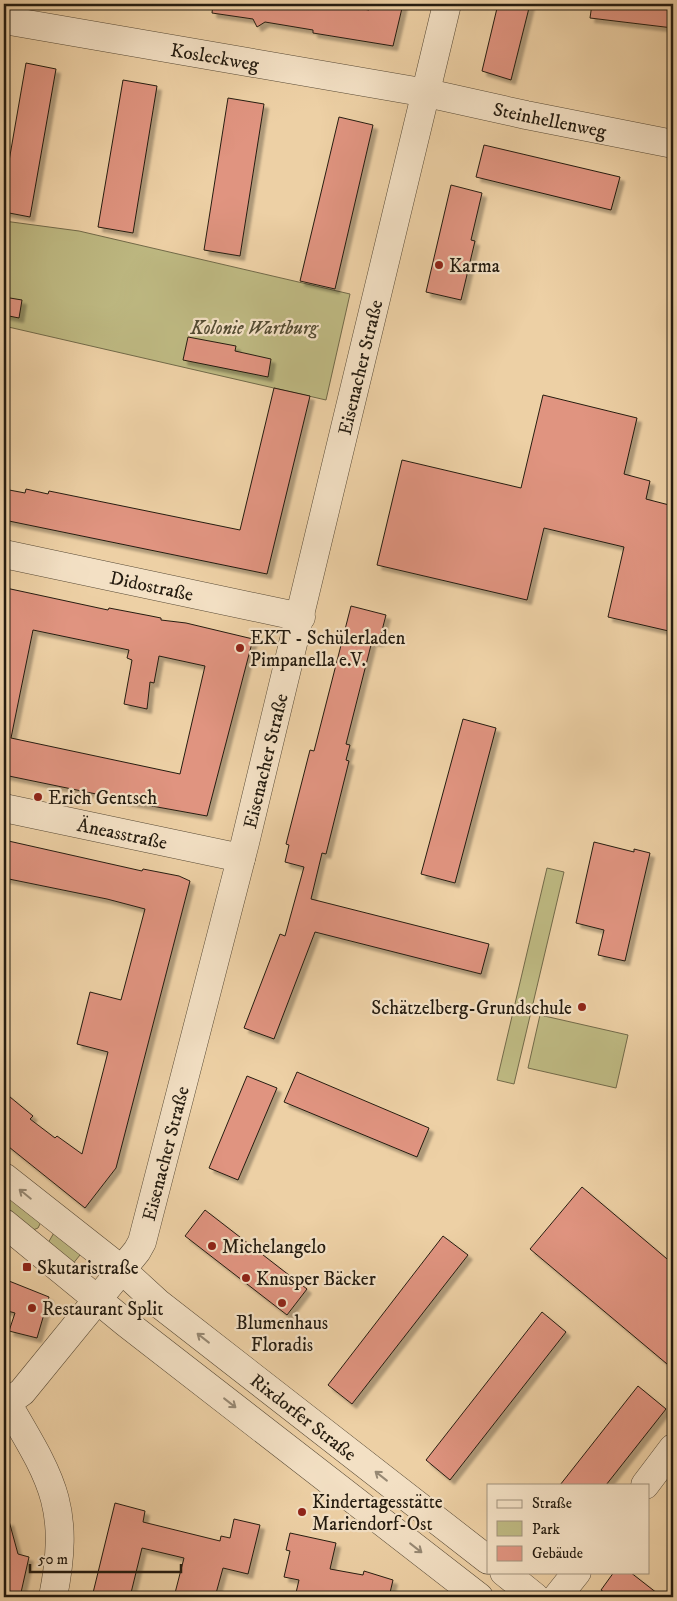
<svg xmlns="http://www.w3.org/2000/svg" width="677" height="1601" viewBox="0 0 677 1601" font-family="'IM FELL DW Pica',serif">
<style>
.green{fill:#beb982;stroke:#726a49}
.building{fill:#e09480;stroke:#251c10;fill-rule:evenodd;filter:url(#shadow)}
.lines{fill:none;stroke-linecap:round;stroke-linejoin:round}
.minor-casing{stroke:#574935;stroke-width:29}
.minor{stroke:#f3e0c4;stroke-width:28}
.oneway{stroke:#968873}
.poi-dot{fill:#8f2418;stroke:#f3e0c4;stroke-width:2}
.labels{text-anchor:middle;stroke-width:4.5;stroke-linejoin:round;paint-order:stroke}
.street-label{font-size:19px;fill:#251c10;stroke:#f3e0c4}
.poi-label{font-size:19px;fill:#251c10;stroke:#f3e0c4;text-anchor:start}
.park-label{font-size:19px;font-style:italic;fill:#534b32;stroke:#f3e0c4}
</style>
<defs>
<filter id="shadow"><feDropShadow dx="4.5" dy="4.5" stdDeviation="1" flood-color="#0004"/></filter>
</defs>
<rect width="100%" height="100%" fill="#edd0a5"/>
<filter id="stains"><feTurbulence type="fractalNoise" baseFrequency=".004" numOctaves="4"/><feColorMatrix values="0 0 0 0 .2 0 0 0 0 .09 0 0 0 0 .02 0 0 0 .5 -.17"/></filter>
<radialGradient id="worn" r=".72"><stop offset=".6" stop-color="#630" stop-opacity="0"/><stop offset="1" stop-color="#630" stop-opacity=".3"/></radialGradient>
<!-- green -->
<path class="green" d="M4,221L79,231L350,294L326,400L4,326Z
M547,868L564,872L514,1084L497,1080Z
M540,1015L628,1035L616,1088L528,1068Z
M4,1186L42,1220L38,1228L33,1230L4,1210Z
M55,1231L84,1250L72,1265L48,1243Z"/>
<!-- building -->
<path class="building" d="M213,4H335L369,10L370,4H403L393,46L313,33V30L265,22L257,27L253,19L212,13Z
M498,4H530L511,80L482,71Z
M592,4H673V28L590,18Z
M26,63L56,69L30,217L4,212V190Z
M123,80L157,86L133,233L98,227Z
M228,98L264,104L240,256L204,250Z
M339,117L373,125L335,289L300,281Z
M484,145L620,177L611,210L476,177Z
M451,185L482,193L471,240L475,241L461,300L426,292Z
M4,297L22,300L19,318L4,315Z
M188,337L236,346L235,351L271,359L268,377L183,360Z
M274,388L310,396L267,574L4,520V489L25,493L26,489L48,494L49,491L240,530Z
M543,395L637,418L624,474L650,481L646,499L673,506V632L608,617L624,547L544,528L527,600L377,565L402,460L521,488Z
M6,588L108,610L109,608L151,616L161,618V620L186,623L253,639L207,816L102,797L101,795L4,775V598ZM33,630L129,650L127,658L132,660L124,704L147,709L150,682L154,683L159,656L205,666L180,774L11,738Z
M351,606L386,615L379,642L372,641L346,744L350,745L346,760L349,761L326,854L322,853L311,899L489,944L481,974L315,932L274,1039L244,1028L280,934L285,936L304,867L285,862L289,845L286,844L310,750L314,751Z
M463,719L496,728L455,883L421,874Z
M4,840L142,871L143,869L179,876L190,881L116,1168L85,1208L4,1143V1092L33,1116L30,1119L55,1138L57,1136L82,1154L108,1052L77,1044L90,992L121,1000L145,909L107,899L4,878Z
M594,842L634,852V849L650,853L625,961L598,955L604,930L576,923Z
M297,1072L429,1128L417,1157L284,1102Z
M247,1076L277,1088L238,1180L209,1168Z
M582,1187L673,1264V1369L530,1249Z
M205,1210L307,1289L287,1315L185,1236Z
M443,1236L468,1255L352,1404L328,1385Z
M4,1279L49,1297L37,1338L9,1331L15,1313L4,1310Z
M542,1312L566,1332L450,1480L426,1460Z
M638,1386L666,1409L606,1485H560Z
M115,1503L145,1511L143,1522L220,1541L221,1536L230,1538L234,1519L260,1525L248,1574L223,1568L215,1597H174L184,1558L142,1548L130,1597H92Z
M9,1521L18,1554L29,1557L20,1597H4V1522Z
M290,1533L336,1543L330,1569L363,1575L364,1571L393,1580L389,1597H295L299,1580L284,1577L290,1551L286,1550Z
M614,1572H630L662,1597H611L601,1590Z"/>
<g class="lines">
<!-- minor casing -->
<g class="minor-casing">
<g id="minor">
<path id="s1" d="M4,20L427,93L526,115L673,144"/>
<path id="s2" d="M4,554L301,617"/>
<path id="s3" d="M4,808L241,858"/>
<path id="s4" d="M4,1177L122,1270L158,1303L488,1560"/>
<path d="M4,1223L126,1323L479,1597"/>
<path d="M7,1403C52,1480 71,1506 53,1597"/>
<path id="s5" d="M4,1405L22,1392L137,1251L142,1242L245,843L447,4"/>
<path d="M645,1485L673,1448"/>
<path d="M504,1572L535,1597"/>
<path d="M557,1597L577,1572"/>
</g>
</g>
<!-- minor -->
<use href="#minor" class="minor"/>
</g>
<!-- one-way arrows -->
<defs><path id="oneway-shaft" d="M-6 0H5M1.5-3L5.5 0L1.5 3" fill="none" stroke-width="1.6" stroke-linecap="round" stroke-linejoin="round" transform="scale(1.25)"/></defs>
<g class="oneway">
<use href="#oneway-shaft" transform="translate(25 1194) rotate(-141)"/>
<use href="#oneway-shaft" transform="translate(203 1338) rotate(-142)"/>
<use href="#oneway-shaft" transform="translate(230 1403) rotate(38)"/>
<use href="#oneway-shaft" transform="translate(381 1476) rotate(-142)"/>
<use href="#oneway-shaft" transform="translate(416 1548) rotate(38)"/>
</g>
<!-- markers -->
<g class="poi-dot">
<circle cx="439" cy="265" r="5"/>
<circle cx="240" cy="648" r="5"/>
<circle cx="38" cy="797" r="5"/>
<circle cx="582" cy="1007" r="5"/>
<circle cx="212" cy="1246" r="5"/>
<rect x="22" y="1262" width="10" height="10" rx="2.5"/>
<circle cx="246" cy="1278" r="5"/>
<circle cx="282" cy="1303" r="5"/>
<circle cx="32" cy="1308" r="5"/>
<circle cx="302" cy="1512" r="5"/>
</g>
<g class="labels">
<!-- street labels -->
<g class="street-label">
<text dy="7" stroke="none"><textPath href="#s1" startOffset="214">Kosleckweg</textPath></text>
<text dy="7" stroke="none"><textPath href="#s1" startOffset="555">Steinhellenweg</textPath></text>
<text dy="7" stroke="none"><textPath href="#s5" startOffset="1116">Eisenacher Straße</textPath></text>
<text dy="7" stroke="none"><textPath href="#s2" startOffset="151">Didostraße</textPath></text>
<text dy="7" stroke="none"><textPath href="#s5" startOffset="711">Eisenacher Straße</textPath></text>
<text dy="7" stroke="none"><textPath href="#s3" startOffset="121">Äneasstraße</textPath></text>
<text dy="7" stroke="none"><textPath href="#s5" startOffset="306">Eisenacher Straße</textPath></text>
<text dy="7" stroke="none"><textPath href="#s4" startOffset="384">Rixdorfer Straße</textPath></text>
</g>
<!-- poi labels -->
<g class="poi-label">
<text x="449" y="272">Karma</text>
<text x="250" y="644">EKT - Schülerladen<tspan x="250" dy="22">Pimpanella e.V.</tspan></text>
<text x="48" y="804">Erich Gentsch</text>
<text x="572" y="1014" text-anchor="end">Schätzelberg-Grundschule</text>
<text x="222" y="1253">Michelangelo</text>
<text x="37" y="1274">Skutaristraße</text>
<text x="256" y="1285">Knusper Bäcker</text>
<text x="42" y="1315">Restaurant Split</text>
<text x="282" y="1329" text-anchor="middle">Blumenhaus<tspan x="282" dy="22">Floradis</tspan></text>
<text x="312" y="1508">Kindertagesstätte<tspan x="312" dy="22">Mariendorf-Ost</tspan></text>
</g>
<!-- park labels -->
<g class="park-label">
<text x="254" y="334">Kolonie Wartburg</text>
</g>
</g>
<!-- margin -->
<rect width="677" height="1601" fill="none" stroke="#edd0a5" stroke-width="20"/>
<rect x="5" y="5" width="667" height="1591" fill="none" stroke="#251c10" stroke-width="2.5"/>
<rect x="10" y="10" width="657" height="1581" fill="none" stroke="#251c10"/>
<!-- legend -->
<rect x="487" y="1484" width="162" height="90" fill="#f3e0c4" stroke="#a1927c"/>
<rect x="497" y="1500" width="25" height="8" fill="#f3e0c4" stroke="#a1927c"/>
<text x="532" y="1508" font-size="15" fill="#251c10">Straße</text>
<rect x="497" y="1521" width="25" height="15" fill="#beb982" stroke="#a1927c"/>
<text x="532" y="1534" font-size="15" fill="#251c10">Park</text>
<rect x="497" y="1546" width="25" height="15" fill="#e09480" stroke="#a1927c"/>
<text x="532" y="1558" font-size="15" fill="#251c10">Gebäude</text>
<!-- scale -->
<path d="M30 1564v8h151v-8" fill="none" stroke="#251c10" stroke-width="2.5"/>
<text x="38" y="1564" font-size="15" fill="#251c10" stroke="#f3e0c4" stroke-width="4" paint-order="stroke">50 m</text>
<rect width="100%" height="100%" filter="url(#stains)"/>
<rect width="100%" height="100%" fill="url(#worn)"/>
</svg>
